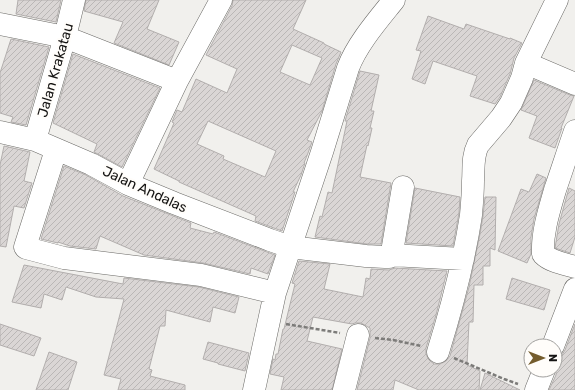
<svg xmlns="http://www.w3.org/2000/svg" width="575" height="390" viewBox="0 0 575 390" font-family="Rubik,sans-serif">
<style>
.building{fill:url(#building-hatch);stroke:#b2aead;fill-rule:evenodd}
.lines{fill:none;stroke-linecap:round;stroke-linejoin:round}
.minor-casing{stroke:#6b6a67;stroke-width:23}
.path{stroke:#7c7b79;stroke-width:2.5;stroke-dasharray:4 2;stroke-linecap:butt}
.minor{stroke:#fff;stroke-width:22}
.labels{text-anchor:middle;stroke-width:4;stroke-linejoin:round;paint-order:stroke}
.street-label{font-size:14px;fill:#151413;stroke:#fffdfa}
</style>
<defs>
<pattern id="building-hatch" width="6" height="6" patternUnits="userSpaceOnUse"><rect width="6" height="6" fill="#dad6d5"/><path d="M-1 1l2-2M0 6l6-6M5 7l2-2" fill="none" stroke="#bab7b6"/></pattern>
</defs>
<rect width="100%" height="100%" fill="#f1f0ed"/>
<!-- building -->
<path class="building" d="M18,0H61L56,22L16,14Z
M86,0H159L147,29L179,42L169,65L114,43L123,22L84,11Z
M233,0H306L293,29L324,43V44L341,52L336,64L322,111L307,140L312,142L308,153L304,163H305L301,175L293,192H295L282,231L255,221L256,216L179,182V181L154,169L174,123L172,122L177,110L182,112L196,79L227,93L237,69L206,55L232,6ZM292,45L322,58L310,85L280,72ZM208,121L276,151L265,177L223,159L224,156L197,144Z
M428,16L464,29L466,24L510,39V38L522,43L514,58L510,74L500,97L495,104L470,96L477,76L433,61L425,84L412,79L421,51L416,50Z
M11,39L49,47L26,125L11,122L13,117L0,113V73Z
M73,54L160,88L122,167L94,152L97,144L53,123Z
M360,71L379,75L371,111H374L370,128H372L368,146L367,145L360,177L391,183L381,244H367L315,237L320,216L322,217L328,192L332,193L347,121H345Z
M534,80L570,95L574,96L561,128H562L555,148L529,138L537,116L521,110Z
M4,146L30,152L24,181L32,183L24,208L14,206L6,247L0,246V165Z
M64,166L86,175L123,196L191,223L190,228L213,234L214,232L275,255L268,274L251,268L250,274L203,263L144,255L100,236L96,249L70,246L58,242V243L41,239Z
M537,174L546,178L534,219L531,237V254L527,263L498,251L521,189L529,192Z
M415,188L460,197L459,213L453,246L406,243Z
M569,188L575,191V237L570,253L555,248L559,224Z
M485,197H496L495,250L490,248V266H483V285H474L473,322H469L467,365L480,371L479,390H419L395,380L393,390H357L370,338V328L368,327L361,323H355L352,324L313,317L307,341L342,349L332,390H281L284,377L270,374L273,359L275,360L276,354H278L283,329H284L295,284L292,283L299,261L330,264L324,289L363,297L366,278L370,279L371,269L389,270L395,268L447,271L436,315L426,348V354L429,360L434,364H440L446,361L450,356L469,287L480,234L483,216Z
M24,265L123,284L124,278L199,287L239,297L235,313L213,307L210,322L166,310L165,326H160L149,369L152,370L150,376L185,385V390H118L121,379L104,375L124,299L96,297L66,287L62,300L44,294L41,308L12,302Z
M512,278L550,290L544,310L506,299Z
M0,324L41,338L34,356L0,345Z
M575,324V390H549L556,375V370L562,355L565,350Z
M208,342L249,353L245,371L218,364V363L203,359Z
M49,352L77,362L68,390H36Z
M485,373L520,390H480Z"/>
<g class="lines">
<!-- minor casing -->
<g class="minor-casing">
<path id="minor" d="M0,24L65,37L177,81
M526,63L575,84
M575,131C568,151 562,170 555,190C549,211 542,232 543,254C551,262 565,264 575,267
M0,132L35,140L91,164L128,184L174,203L270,240L290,247L366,256L385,257H389L392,252L403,187
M35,140L65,37L74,0
M56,150L25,247L26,248L64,258L201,275L275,293
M128,184L177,81L221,0
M391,255L463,259
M553,346L575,289
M438,352C452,307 464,261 471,215C472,204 473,193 473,181C474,169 472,157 478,145L501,118L511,103L522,78L526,63L557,0
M254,390L275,293L322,152L348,68C357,44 378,20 394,0
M344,390L358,335
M536,390L544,370"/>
</g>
<!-- path -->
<path class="path" d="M286,324L340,333
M375,338L393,340L421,346
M454,358L504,379L518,384"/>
<!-- minor -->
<use href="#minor" class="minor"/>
</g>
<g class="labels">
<!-- street labels -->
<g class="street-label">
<text transform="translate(55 70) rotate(-74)" y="5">Jalan Krakatau</text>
<text transform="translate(145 189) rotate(25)" y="5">Jalan Andalas</text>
</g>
</g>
<!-- north arrow -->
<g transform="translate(543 358) rotate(90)"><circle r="19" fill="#fffdfa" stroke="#a1a09e"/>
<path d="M0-3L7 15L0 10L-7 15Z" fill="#745c2d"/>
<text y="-6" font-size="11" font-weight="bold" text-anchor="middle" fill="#151413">N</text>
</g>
</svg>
